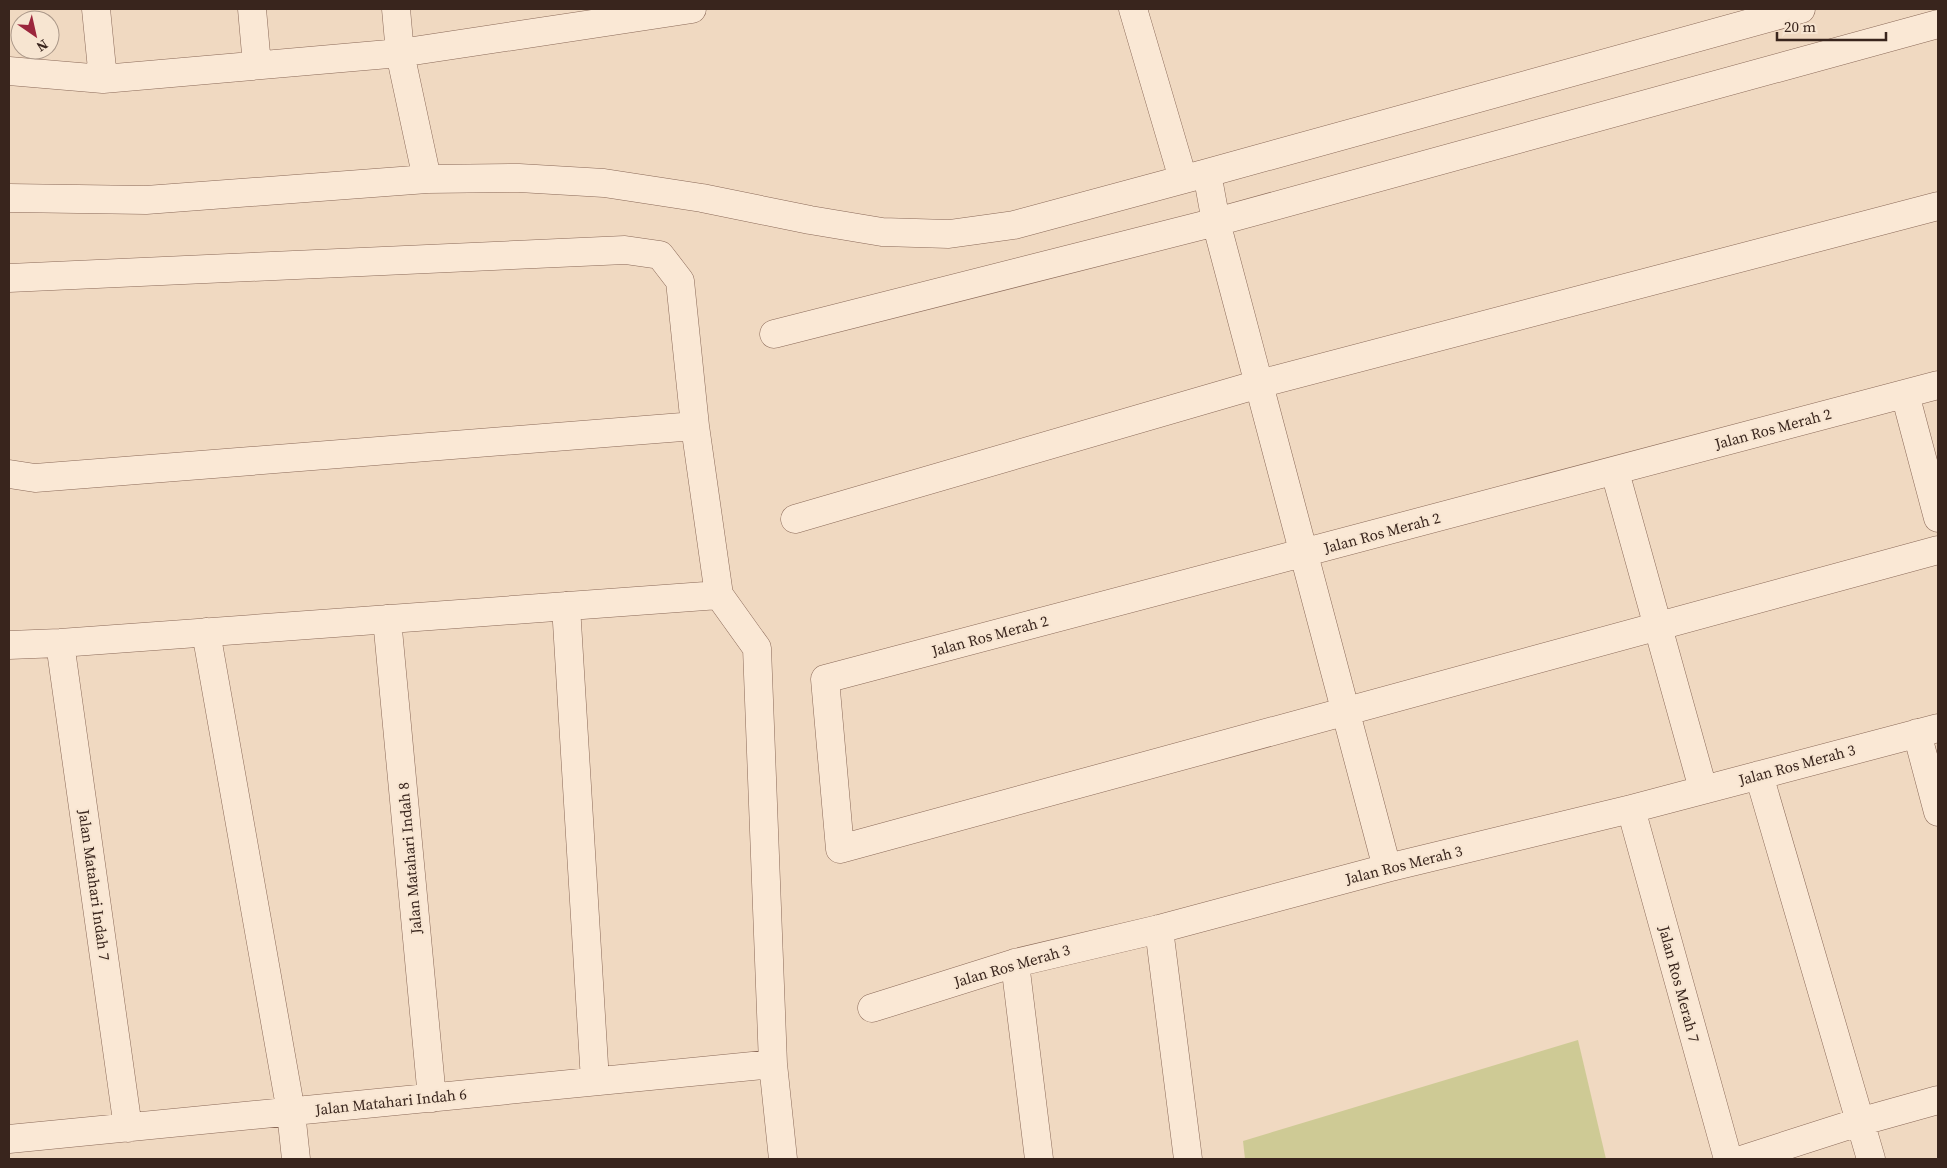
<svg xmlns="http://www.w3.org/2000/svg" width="1947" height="1168" viewBox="0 0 1947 1168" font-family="'Source Serif 4',serif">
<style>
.pitch{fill:#ceca95}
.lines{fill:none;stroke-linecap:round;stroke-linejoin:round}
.minor-casing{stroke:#8a6958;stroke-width:29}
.minor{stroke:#fae8d5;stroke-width:28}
.labels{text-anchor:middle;stroke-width:4;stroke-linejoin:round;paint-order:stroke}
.street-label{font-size:15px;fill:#39251d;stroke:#f7e5d1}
</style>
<rect width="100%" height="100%" fill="#f0d9c1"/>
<!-- pitch -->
<path class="pitch" d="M1578,1040L1606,1159H1245L1243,1141Z"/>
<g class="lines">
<!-- minor casing -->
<g class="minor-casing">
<path id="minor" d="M96,9L103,79
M252,9L257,65
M396,9L400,53L427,179
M1133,9L1183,179
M9,71L103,79L400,53L692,9
M1207,173L1216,222L1387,868
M9,198L146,200L427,179L519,178L604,183L702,198L810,220L882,232L949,234L1014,225L1207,173L1801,9
M9,278L625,250L660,255L680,281L695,426L719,595L757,648L773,1064L783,1159
M774,334L1216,222L1938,24
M1938,385L825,679L840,849L1938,550
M1905,394L1938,518
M1615,472L1703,789
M9,474L35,478L695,426
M795,519L1259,384L1938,206
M566,606L595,1081
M387,619L432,1098
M206,632L291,1112L296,1159
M60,643L128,1128
M9,645L60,643L719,595
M1917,733L1938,812
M1759,775L1871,1159
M1631,809L1728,1159
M1159,929L1188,1159
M1015,963L1039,1159
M872,1008L1015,963L1159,929L1387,868L1631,809L1938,728
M9,1139L773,1064
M1744,1159L1859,1122L1938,1100"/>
</g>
<!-- minor -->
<use href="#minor" class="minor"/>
</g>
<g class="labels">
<!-- street labels -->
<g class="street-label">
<text transform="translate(1773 429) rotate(-15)" y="5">Jalan Ros Merah 2</text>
<text transform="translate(1382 533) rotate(-15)" y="5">Jalan Ros Merah 2</text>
<text transform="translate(990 636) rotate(-15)" y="5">Jalan Ros Merah 2</text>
<text transform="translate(1797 765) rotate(-15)" y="5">Jalan Ros Merah 3</text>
<text transform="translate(410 858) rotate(-95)" y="5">Jalan Matahari Indah 8</text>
<text transform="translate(1404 865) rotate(-14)" y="5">Jalan Ros Merah 3</text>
<text transform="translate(94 885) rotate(82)" y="5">Jalan Matahari Indah 7</text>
<text transform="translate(1012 966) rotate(-16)" y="5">Jalan Ros Merah 3</text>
<text transform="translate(1679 984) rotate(75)" y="5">Jalan Ros Merah 7</text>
<text transform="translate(391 1102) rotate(-6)" y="5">Jalan Matahari Indah 6</text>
</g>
</g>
<!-- border -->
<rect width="1947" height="1168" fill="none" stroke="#39251d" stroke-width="20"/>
<!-- north arrow -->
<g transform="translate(35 35) rotate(146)"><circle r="24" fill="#f7e5d1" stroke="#ab9889"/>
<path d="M0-4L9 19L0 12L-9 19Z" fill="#9b263c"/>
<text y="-8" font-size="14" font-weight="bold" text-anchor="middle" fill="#39251d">N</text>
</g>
<!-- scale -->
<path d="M1777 32v8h109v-8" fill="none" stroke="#39251d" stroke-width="2.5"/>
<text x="1784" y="32" font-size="15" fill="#39251d" stroke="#f7e5d1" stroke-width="4" paint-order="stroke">20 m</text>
</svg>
